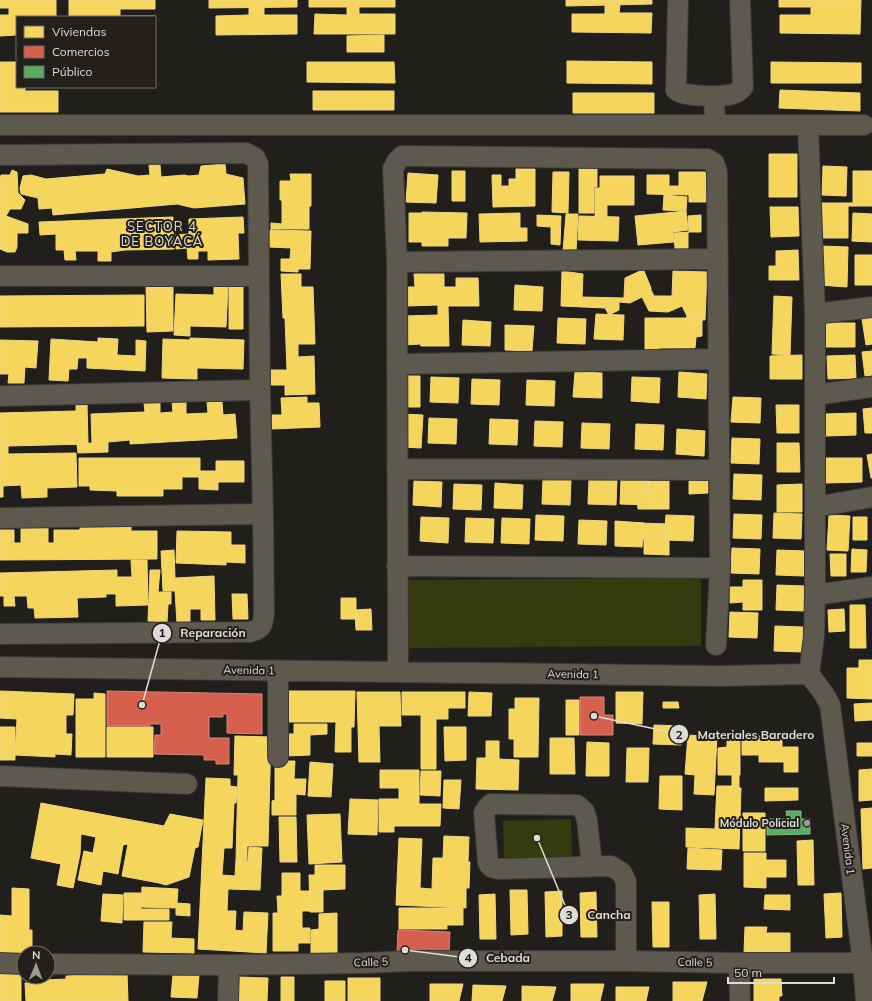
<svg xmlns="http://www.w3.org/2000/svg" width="872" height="1001" viewBox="0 0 872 1001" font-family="Mulish,sans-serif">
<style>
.green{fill:#333b0f}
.homes{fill:#f6d55c;stroke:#efd781}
.shops{fill:#d6604d;stroke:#d88577}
.public{fill:#5aae61;stroke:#82bc85}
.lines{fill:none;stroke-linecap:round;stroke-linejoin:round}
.minor-casing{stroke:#3b3937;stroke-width:22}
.minor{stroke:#5e594e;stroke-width:20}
.poi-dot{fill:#9c9a96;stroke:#231f1a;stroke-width:1.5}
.labels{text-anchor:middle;stroke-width:4;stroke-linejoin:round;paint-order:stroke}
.street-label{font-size:11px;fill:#dedcd8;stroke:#231f1a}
.poi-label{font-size:11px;font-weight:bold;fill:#dedcd8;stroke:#231f1a;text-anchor:end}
.quarter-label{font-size:13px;letter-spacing:1px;fill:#dedcd8;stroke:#231f1a}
.leader{fill:none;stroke:#dedcd8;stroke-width:1.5}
.callout-dot{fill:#dedcd8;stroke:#231f1a;stroke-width:1.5}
.mark-label{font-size:12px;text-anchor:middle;font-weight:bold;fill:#111}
.callout-label{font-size:12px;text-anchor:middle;font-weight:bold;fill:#dedcd8;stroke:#231f1a;stroke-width:4;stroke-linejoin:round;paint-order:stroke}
</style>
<rect width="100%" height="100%" fill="#211f1c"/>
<!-- green -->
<path class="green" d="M701,578V646L408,648L407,580Z
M571,819L572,856L504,858L503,821Z"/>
<!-- homes -->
<path class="homes" d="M0,0H56V17H17V35L0,36V15H9V8H0Z
M69,0H155V9H120V16H155V17H69Z
M209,0H297V7L209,8Z
M309,0H395V7H359V14H395V34H314L315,14L347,15V7H309Z
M566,0H652V4L566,6Z
M779,0H861L860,34L780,33V15H811V7H779Z
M605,5H620L619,13H652L651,33L572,32V14H605Z
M264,7V15H297V34L216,35V16L249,15V8Z
M384,35V52H347V36Z
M567,61L652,62V84L567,83Z
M0,62H17V87H25V91H58V112H0Z
M307,62H394L395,83L307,82Z
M771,62L861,63V83H771Z
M780,90L860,93V111L779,108Z
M313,91H394V110H313Z
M573,93H654V113H573Z
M769,154H797V197H769Z
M225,164L226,174L243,178L245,204L194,208L177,204L53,215L52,208L39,209L38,198L21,194L20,188L23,176L31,175L46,179L105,174L107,169L138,176L150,175L149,165H160L161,177L184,175L189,176L199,175L201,166Z
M823,166L847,167L846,196L822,195Z
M516,169H535V206L493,207L492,175H501V186H509V179H516Z
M579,169H597V187H594V213H579Z
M12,170L17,172L18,193L25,200L21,209H10L6,216L28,224V233H17V247L15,252H7L0,249V178L1,175H10Z
M452,171H465V201H452Z
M853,171H872V206H848V238H820L821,203H853Z
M553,172H569L568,213L552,212Z
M679,172H707V202H689V195L647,194V175H669V186H679Z
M408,173L438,175L436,203L406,202Z
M290,174H311V206H309V229H271V223L282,224V200H280V181H291Z
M600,176H634V205H607V216H595V188H600Z
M664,195L687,197L686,211L663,210Z
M770,207H798L799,236L771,237Z
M686,211L688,230L673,232L674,242L638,245L635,216Z
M422,212L467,213L466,238H448V246H422V242H409V213H422Z
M520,213V228H527V241L480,242L479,214Z
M853,213L872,214V242L852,241Z
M566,214H578L576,252H563Z
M537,215L561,216L560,245L551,244V227L537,226Z
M701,215V232H688V249H675L674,233L689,232L688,216Z
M579,216L619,217L618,241L578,240Z
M173,217L174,249L125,250L111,252V261H98V251H75L76,260H65L64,250H56V234L40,235L39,222Z
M243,217L244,233H238L239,259L208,260V251H198V259H188L187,248L176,249L175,235L189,234V219Z
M270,230L311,231L310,269H298V272L281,271V259H290L291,248L269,247Z
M821,246L848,247L847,287L819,285Z
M798,250L799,280H769V266H776V251Z
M855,255H872V285H855Z
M562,271L583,274L582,297L624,298L625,278L640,271H644L651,288V290L654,296H672L673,271L707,272L705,320H686L687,316L682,306L668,312L649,311L642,297L630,303L619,302V310L609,315L605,308L561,306Z
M281,274H301V287H313L315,344H298V357L314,356L315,394L285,395V385H271V370H287L285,318H283Z
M414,274H444V287H456V278H478L479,306H448L449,346H421L420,344L405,345L404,316L438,315V305L407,306V287H415Z
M146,284H173V331L147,332Z
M214,285H228L226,327L190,326V336L174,335L176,294L214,295Z
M515,285L543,287L542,311L514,310Z
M229,286H243V329H229Z
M144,295V326L0,327V296Z
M774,296L792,297L790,355L772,354Z
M596,314L624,315L623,340L594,339Z
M872,317V344L866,345L862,319Z
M558,318L586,319L585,344L557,343Z
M645,318H702V336L696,337L695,348H659V353H645Z
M463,320L491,322L490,346L462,345Z
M826,323H855V347H826Z
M505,325L534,326L532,351L505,350Z
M98,338L118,339L117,355L136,356V340L146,341L145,371L87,368V358H78L77,369H69L68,381L49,380L51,339L98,342Z
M190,338L244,340L243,369L197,368V379L162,378L163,339L190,340Z
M0,340L38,341L36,368L25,367L24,383H8L9,374H0Z
M872,351V375L865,376L862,352Z
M802,355V379H770V356Z
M855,355L856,378L828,379L827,356Z
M575,372L602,373V398L573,397Z
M679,372L707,374L706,399L678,397Z
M403,376H420V407H403Z
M431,377L459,378L458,403L430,402Z
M632,377L660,378L659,403L631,401Z
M472,379L500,380L499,405L471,404Z
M527,380L555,381L554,406L526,405Z
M307,397V403H319L320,427L272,429V415H282L281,398Z
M733,397L761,398L760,423L731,422Z
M160,402V413L173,412L172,402H186V414L208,413L207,402H222L223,415L235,414L237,438L130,444V440L108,442V452L78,453L77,444L92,443L91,414L145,412L144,403Z
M76,403H87L88,444L8,446V454L76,453L77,487L47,488V497L22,498L21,485L3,486V497H0V413L76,411Z
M776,405H799V433H777Z
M872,408V433H865L863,409Z
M856,413V435L826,436L825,414Z
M403,414L423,415L421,448L402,447Z
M429,418L457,419L456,444L428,443Z
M490,419L518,420L517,445L489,444Z
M535,421L563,422L562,447L534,446Z
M582,423L610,424L609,449L581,448Z
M636,424L664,425L663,450L635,449Z
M677,429L705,431L704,456L676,454Z
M732,438L760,439L759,464L731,463Z
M777,443H799L800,472H777Z
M872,454V478H871L867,455Z
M79,458H200V471H216V461H244V482H218V490L199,489V477H182V489H163V496H117V491L90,490V486H79Z
M825,458H862V482L826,483Z
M734,474L762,475L761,500L733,499Z
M689,478H708V493L689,494Z
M543,479L571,480L570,505L542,504Z
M589,479L617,480L616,505L588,504Z
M621,479L649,480L648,505L620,504Z
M414,481L442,482L441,507L413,505Z
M644,481H669V509H638L637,493H645Z
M495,483L523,485L522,509L494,508Z
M454,484L482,485L481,510L453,509Z
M802,484V512H777V485Z
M774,513L802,514L801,539L773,538Z
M734,514L762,515L761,539L733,538Z
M536,515L564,516L563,541L535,540Z
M666,515L694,516L693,541L664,540Z
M829,515L850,516L848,551L827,550Z
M421,517L449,518L448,543L420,541Z
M853,517H867V540H853Z
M466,518L494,519L493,543L465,542Z
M502,518L530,519L529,544L501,543Z
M579,520L607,521L606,545L578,544Z
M80,521H131V531H157V559L0,560V530H14V543H21V526H48V543H54V530H80Z
M615,521L644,523L642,547L615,546Z
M638,523L669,524V555L644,554V539L637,538Z
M177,531L231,532V545H245V563L226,562V565L176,563Z
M732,548L760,549L759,574L731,573Z
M852,549L867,550L866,572H851Z
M174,550L175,578L214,576L215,620H201V609H190V622L177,623L175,591H163L161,551Z
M777,550L805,551L804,576L776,575Z
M830,554H846V576H831Z
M131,560H147L148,605L116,606V594H106V597L77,598L78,617L35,618L34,608H28L27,596H14L15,606H4V596H0V573L117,570V577H132Z
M150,570H160L158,592H171V604H168L167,622L148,621Z
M743,580H762V610H743V602L730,603V587H743Z
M777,585L805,586L804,611L776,610Z
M232,594H247L248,619H233Z
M341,598H356V619H341Z
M850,605H865L866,648H850Z
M371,609L372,630H356L355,610Z
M844,609L845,631L829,632L828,610Z
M730,612L758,613L757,638L729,637Z
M775,626L803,627L802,652L774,651Z
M859,660H872V699L847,698V668H859Z
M0,691L74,694L73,715H66V734H72L71,755L55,754V757L15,755L17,719L0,718Z
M287,691H355L354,727H351V752H335L336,722H286Z
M357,692H400L401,726H379L380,762H359Z
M402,692H465V708H448V719H436V769H421V715H402Z
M469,692L492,693L491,716H468Z
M616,692H643L642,724L616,723Z
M94,693L105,694V757H76V699H94Z
M515,698H539L538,757H514V739H509V709H515Z
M566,700H579V735H566Z
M663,702H678L679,708H663Z
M872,703V720L855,721L854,704Z
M294,724H327V734L310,735V755L287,756L286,734H294Z
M654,725L682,726L681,745L653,744Z
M0,727H15V760H0Z
M107,727H153V757H107Z
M444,727H466V760L445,761Z
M688,735L717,737L714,795L694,794L695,775L685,774Z
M235,736L271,737L268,846H247V860H236L238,775H234Z
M727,736H740V775H718V748L727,747Z
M742,736H782V747H798V772H784V762H759V755H742Z
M550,738H574L575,774H550Z
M486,741H499V759L519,760L518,790L476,789L477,758H486Z
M587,742L609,743V776H586Z
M857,743H872V756H857Z
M627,748H649L648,782H626Z
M275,761H295L294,779H306L305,795L296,794V815H272V801L275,800Z
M310,762L333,764L331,797L308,796Z
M872,769V800L859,801V770Z
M380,770H419V804H441L440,826H394V832H379V799H399V788H380Z
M421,771H441L440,796L420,795Z
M732,775H739V788H741L739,849L686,847V828L715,829L717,786H732Z
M660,776H682V810L659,809Z
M206,778L230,779V786L237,787L236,803H234L232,848H224L222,875L235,876L236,860L248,861L249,847L262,848L260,890L228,889L227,911H236L235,930L243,931L244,912L268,913L266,953L198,949Z
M444,780H461L459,809L443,808Z
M765,788H798V800L765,801Z
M350,799L378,800L377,835L348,834Z
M41,803L164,826L170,814L203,820L198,847L195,848L189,877L166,885L159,883L122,876L128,844L123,845L118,874L103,871L101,885L78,880L84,851L93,853L96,837L81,834L80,854L73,888L57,885L61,864L31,858Z
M872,808V868L863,869L861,809Z
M743,813H765V851H743Z
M340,814L342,862L309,864L307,815Z
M279,817H296L297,862H280Z
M444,836L469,837L468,862H470L469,888H466V908L396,905L399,838L422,839L420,888L432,889L433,858H443Z
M813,840L814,885H798L797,841Z
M688,848L722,850L721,870L687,869Z
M744,853H766V860H786V877H766V888L744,887Z
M315,865H345V889L323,890V912H310L309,875H315Z
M282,873H300V891H310V911H302V928H310V943H298V951H273V913H278L277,896H282Z
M142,887L178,889L177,903L190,904V916L176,915V908L141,907Z
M12,888L29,889V930H32V953H24V955L0,954V915L12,916Z
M510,890H527L528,934L511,935Z
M562,891V936L546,937L545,892Z
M596,892L597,937H581L580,893Z
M124,893H141V909H169V920H124Z
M841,893L842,937L826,938L824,894Z
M103,894L123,895L122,923L101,921Z
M495,894L496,939H480L479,895Z
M715,894L716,939H700L699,895Z
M765,895H790V910L764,909Z
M652,902H669V947H653Z
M399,908H463V925H447V929H399Z
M337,913V953H311V930L319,929V914Z
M144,922H172L171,938L194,939V953L143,952Z
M745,927H767L766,933H790V953H744Z
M127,973L128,1001H26L25,983L45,982V980L66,979V976Z
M0,974L21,975V1001H0Z
M173,974L199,975L197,998L171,997Z
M238,977L268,978L267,1001H237Z
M281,977H294V1001H281Z
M348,978H380V1001H348Z
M754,979H781L782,996H779V1001H754Z
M325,981H345V1001H325Z
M673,982H707L702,1001H673Z
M430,984H463L459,1001H430Z
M571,984H604L600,1001H571Z
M473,985L506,986L502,1001H472Z
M522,986L556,987L552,1001H522Z
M616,987H649L646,1001H616Z"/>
<!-- shops -->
<path class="shops" d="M107,691L262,694V734L227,733V714H223V717H209V738H229V764H216V760H204V755L154,754L155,735H161V724H150V726H107Z
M580,697H604V715H613V735H580Z
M398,930L450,932L449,954L397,952Z"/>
<!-- public -->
<path class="public" d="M786,811H801V819H810V834L767,835V819H787Z"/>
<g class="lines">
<!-- minor casing -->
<g class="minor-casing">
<path id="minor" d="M678,0L676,90C687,97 701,95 714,96
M0,125H864
M715,125L714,96C725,95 735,97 743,87L740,0
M808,125L815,314V595L814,637L809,674
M0,155L246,153L255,158L258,164L260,390L263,514L264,613C263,625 262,629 250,632L0,634
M397,262L718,259
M0,276H259
M815,314L872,307
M397,364L718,359
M815,395L872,387
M0,396L260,390
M397,469L719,470
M815,507L872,497
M0,518L263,514
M397,566L720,568
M815,595L872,587
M0,667L720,676L809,674L824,694L830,705L863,963L866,1001
M278,671V757
M398,672L397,262L393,169L397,161L402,156L707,159L714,163L717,172L720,568L716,645
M0,776L187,784
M592,866L587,820L584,811L577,805L491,804L487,808L484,813L488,863L491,867L499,869L611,866L622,873L626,882V961
M0,963L24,964
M739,963L740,1001
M48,964L229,965L364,963L410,961H626L739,963H863
M228,1001L229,965"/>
</g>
<!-- minor -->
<use href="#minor" class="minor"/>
</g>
<!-- markers -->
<circle class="poi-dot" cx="807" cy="823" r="4"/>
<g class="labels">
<!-- street labels -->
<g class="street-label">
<text transform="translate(249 670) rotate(1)" y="4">Avenida 1</text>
<text transform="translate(573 674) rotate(1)" y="4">Avenida 1</text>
<text transform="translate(848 849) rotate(83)" y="4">Avenida 1</text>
<text transform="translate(371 962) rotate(-2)" y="4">Calle 5</text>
<text transform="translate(695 962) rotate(1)" y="4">Calle 5</text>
</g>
<!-- poi labels -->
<g class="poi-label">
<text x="799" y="827">Módulo Policial</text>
</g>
<!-- quarter labels -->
<g class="quarter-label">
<text x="162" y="231">SECTOR 4<tspan x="162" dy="15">DE BOYACÁ</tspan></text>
</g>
</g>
<!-- callouts -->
<path class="leader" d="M142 705L162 633M594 716L679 734M537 838L569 915M405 950L468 958"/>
<g class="callout-dot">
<circle cx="142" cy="705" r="4"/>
<circle cx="594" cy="716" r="4"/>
<circle cx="537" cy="838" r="4"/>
<circle cx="405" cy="950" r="4"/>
<circle cx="162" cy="633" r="10"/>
<circle cx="679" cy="734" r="10"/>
<circle cx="569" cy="915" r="10"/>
<circle cx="468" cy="958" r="10"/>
</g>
<g class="mark-label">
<text x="162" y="637">1</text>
<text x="679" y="739">2</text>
<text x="569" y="919">3</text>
<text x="468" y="962">4</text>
</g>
<g class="callout-label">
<text x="213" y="637">Reparación</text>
<text x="756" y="739">Materiales Baradero</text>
<text x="609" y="919">Cancha</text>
<text x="508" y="962">Cebada</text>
</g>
<!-- legend -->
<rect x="16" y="16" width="140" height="72" fill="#231f1a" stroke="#6e6b66"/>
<rect x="24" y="26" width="20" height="12" fill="#f6d55c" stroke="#6e6b66"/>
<text x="52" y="36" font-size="12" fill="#dedcd8">Viviendas</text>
<rect x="24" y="46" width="20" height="12" fill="#d6604d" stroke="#6e6b66"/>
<text x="52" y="56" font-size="12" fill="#dedcd8">Comercios</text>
<rect x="24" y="66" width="20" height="12" fill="#5aae61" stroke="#6e6b66"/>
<text x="52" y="76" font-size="12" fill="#dedcd8">Público</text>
<!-- north arrow -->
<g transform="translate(36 965) rotate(1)"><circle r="19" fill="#231f1a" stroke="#6e6b66"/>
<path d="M0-3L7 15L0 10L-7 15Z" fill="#9c9a96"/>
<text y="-6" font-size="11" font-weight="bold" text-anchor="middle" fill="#dedcd8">N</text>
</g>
<!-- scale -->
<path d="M728 977v6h106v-6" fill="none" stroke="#dedcd8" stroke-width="2"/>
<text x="734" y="977" font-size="12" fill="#dedcd8" stroke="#231f1a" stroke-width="3" paint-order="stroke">50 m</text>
</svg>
